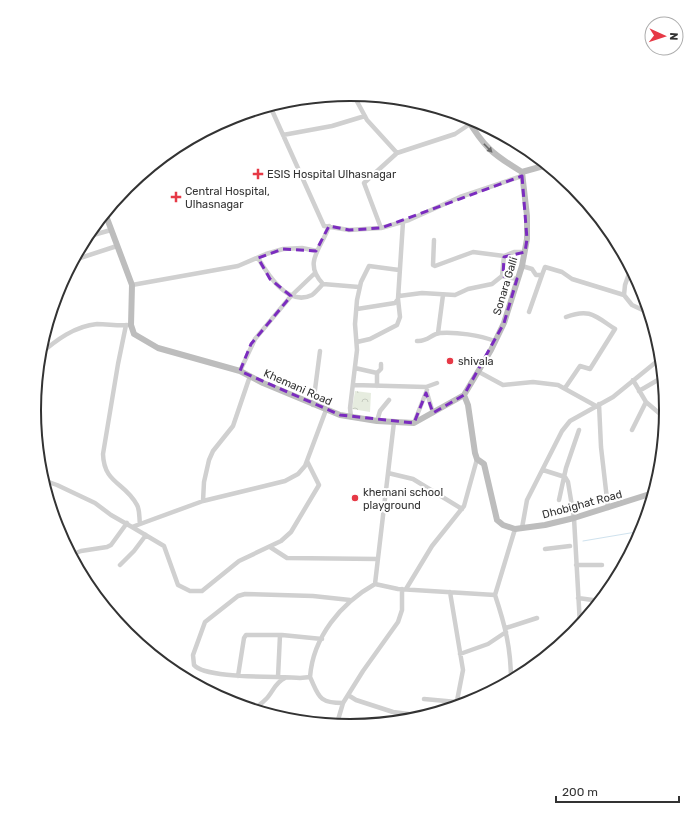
<svg xmlns="http://www.w3.org/2000/svg" width="700" height="820" viewBox="0 0 700 820" font-family="Rubik,sans-serif">
<style>
.park{fill:url(#park-crowns)}
.lines{fill:none;stroke-linecap:round;stroke-linejoin:round}
.stream{stroke:#cfe2ee;stroke-width:1}
.street{stroke:#d0d0d0;stroke-width:4.5}
.secondary{stroke:#bdbdbd;stroke-width:6}
.oneway{fill:#6a6a6a}
.marked{fill:none;stroke:#7b2cbf;stroke-width:3;stroke-dasharray:8 5;stroke-linejoin:round}
.poi-dot{fill:#e63946;stroke:#fff;stroke-width:1.5}
.labels{text-anchor:middle;stroke-width:4;stroke-linejoin:round;paint-order:stroke}
.poi-label{font-size:11px;fill:#333;stroke:#fff;text-anchor:start}
.street-label{font-size:11px;fill:#333;stroke:#fff}
.rim{fill:none;stroke:#333;stroke-width:2}
</style>
<defs>
<pattern id="park-crowns" width="20" height="18" patternUnits="userSpaceOnUse"><rect width="20" height="18" fill="#e6ecdf"/><path d="M2 6a3 3 0 1 1 6 0M12 15a3 3 0 1 1 6 0" fill="none" stroke="#c6cbc0"/></pattern>
</defs>
<rect width="100%" height="100%" fill="#fff"/>
<!-- park -->
<path class="park" d="M355,391L371,393L370,412L352,409Z"/>
<g class="lines">
<!-- stream -->
<path class="stream" d="M583,541L642,531"/>
<!-- street -->
<path class="street" d="M353,94L367,120L397,153L364,183L381,228
M270,106L324,226L349,230L381,228L409,220L460,197L522,176
M283,135L332,126L365,116
M397,153L455,134L470,124
M329,226C322,248 302,262 323,284L359,287
M86,237L111,230
M434,240L433,265L435,266L473,252L504,256L514,252H525
M258,258C268,275 288,307 312,295C316,292 320,287 323,284
M74,260L117,246
M522,266L532,269L536,275H542L545,267L562,272L572,279L624,295L632,305L649,313
M502,276L517,279
M132,285L238,266L266,254L283,249L302,248L317,251
M624,295L625,285L631,268
M399,296L422,293L455,295L468,289L492,284L502,276L504,256
M357,309L395,303L398,299
M529,312L542,275
M126,325L118,364L103,454C104,484 125,482 137,505C140,510 139,518 140,524
M438,333L443,295
M43,337L47,348
M417,341C428,342 431,334 440,333C457,332 479,335 495,341
M357,342L370,339L397,325L400,317L398,299L403,222
M39,355C56,340 75,326 97,324C108,324 118,326 129,325
M355,368L377,373L381,369V364
M240,371L255,339L291,296L315,273
M479,372L503,385L533,382L558,385L596,406
M633,380L646,402L665,418
M354,385L426,387L437,383
M377,386V373
M565,388L580,366L590,369L615,329C595,316 590,308 566,317
M639,391L663,377
M427,393L433,413
M599,404L601,447L608,508
M313,405L320,351
M351,417L350,408L357,350L355,324L357,300L361,282L369,266L399,270
M377,421L380,411L389,400
M414,423L427,390
M632,430L646,402
M663,444L665,421
M543,470L565,477L568,482L574,518L580,625
M388,473L413,479L462,509
M43,480L57,485L95,503L111,515L132,527L203,501L285,481L298,474L305,466L326,410
M559,500L566,468L579,430
M203,501L204,482L209,460L213,451L233,426L250,376
M132,527L164,546L178,585L190,591H202L239,561L281,541L291,532L319,485L307,461
M522,528L527,500L562,431L570,421L613,397L661,358
M270,547L287,558L378,559
M545,549L570,546
M71,555L81,551L107,547L111,545L127,523
M120,565L134,551L146,535
M576,565H602
M375,584L398,589L495,595L515,529
M406,589L432,546L464,506L477,459
M450,592L463,670L456,706
M495,595C505,625 511,648 511,681
M578,598L600,601
M350,600L313,596L245,594L238,596L205,622L193,655L194,665C205,679 279,676 300,678L310,677C313,637 341,603 375,584L394,422
M506,628L537,618
M460,654L488,644L506,632
M238,676L244,638L246,635H282L322,639
M278,677L280,635
M310,677C319,696 318,703 343,703L363,671L398,622L402,610V589
M348,695L356,700L393,712L424,716
M424,699L457,702
M255,710C258,705 261,704 265,700C273,693 274,683 285,678
M332,724L338,720L343,703"/>
<!-- secondary -->
<path class="secondary" d="M466,117C484,147 492,154 522,172
M522,172L547,165
M105,213L132,285L131,325L134,334L158,348L240,371L263,383L340,415L377,421L414,423L464,395L491,350L504,323L522,266L527,239V216L522,172
M464,395L468,405L475,453L477,459L484,464L497,520L503,525L515,529L545,525L574,518L653,493"/>
</g>
<!-- one-way arrows -->
<defs><path id="oneway-solid" d="M-6-.8H1V-3.2L6.5 0L1 3.2V.8H-6Z"/></defs>
<use class="oneway" href="#oneway-solid" transform="translate(488 148) rotate(46)"/>
<!-- marked area -->
<path class="marked" d="M522,176L527,239L525,252L504,257L503,276L517,279L504,323L464,395L433,413L426,393L414,423L340,415L240,371L251,344L291,296L270,279L258,258L283,249L316,251L329,226L349,230L381,228Z"/>
<!-- markers -->
<g class="poi-dot">
<path d="M256 168h4v4h4v4h-4v4h-4v-4h-4v-4h4z"/>
<path d="M174 191h4v4h4v4h-4v4h-4v-4h-4v-4h4z"/>
<circle cx="450" cy="361" r="4"/>
<circle cx="355" cy="498" r="4"/>
</g>
<g class="labels">
<!-- poi labels -->
<g class="poi-label">
<text x="267" y="178">ESIS Hospital Ulhasnagar</text>
<text x="185" y="195">Central Hospital,<tspan x="185" dy="13">Ulhasnagar</tspan></text>
<text x="458" y="365">shivala</text>
<text x="363" y="496">khemani school<tspan x="363" dy="13">playground</tspan></text>
</g>
<!-- street labels -->
<g class="street-label">
<text transform="translate(505 286) rotate(-73)" y="4">Sonara Galli</text>
<text transform="translate(298 387) rotate(24)" y="4">Khemani Road</text>
<text transform="translate(582 504) rotate(-15)" y="4">Dhobighat Road</text>
</g>
</g>
<!-- crop -->
<path d="M0 0H700V820H0ZM41 410a309 309 0 1 1 618 0a309 309 0 1 1-618 0Z" fill="#fff" fill-rule="evenodd"/>
<path class="rim" d="M41 410a309 309 0 1 1 618 0a309 309 0 1 1-618 0Z"/>
<!-- north arrow -->
<g transform="translate(664 36) rotate(93)"><circle r="19" fill="#ffffff" stroke="#adadad"/>
<path d="M0-3L7 15L0 10L-7 15Z" fill="#e63946"/>
<text y="-6" font-size="11" font-weight="bold" text-anchor="middle" fill="#333333">N</text>
</g>
<!-- scale -->
<path d="M556 796v6h123v-6" fill="none" stroke="#333333" stroke-width="2"/>
<text x="562" y="796" font-size="12" fill="#333333" stroke="#ffffff" stroke-width="3" paint-order="stroke">200 m</text>
</svg>
